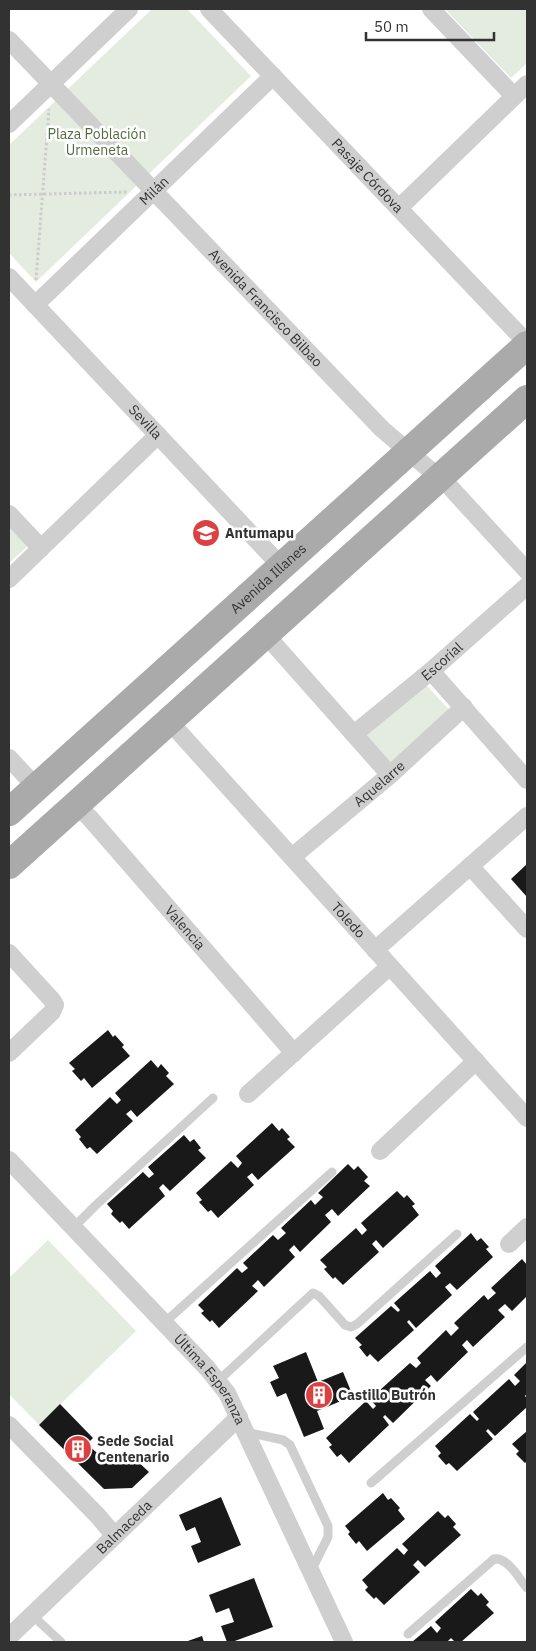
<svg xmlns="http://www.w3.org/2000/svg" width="536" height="1651" viewBox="0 0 536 1651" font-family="'IBM Plex Sans',sans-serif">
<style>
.green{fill:#e4ebdf}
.building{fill:#191919}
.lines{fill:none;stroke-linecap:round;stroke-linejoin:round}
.path{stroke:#ccc;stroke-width:3;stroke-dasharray:2.5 2.5;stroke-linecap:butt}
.service{stroke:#cfcfcf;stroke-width:9}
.minor{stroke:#cfcfcf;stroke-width:18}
.primary{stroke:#aaa;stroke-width:28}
.labels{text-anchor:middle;stroke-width:5;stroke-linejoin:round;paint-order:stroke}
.park-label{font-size:14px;fill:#526c41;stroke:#fff}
.street-label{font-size:14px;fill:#323232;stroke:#fff}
.poi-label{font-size:14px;font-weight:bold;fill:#323232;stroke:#fff;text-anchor:start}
</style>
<rect width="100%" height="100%" fill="#fff"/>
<!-- green -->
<path class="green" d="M152,9H187L251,76L36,282L9,253V145Z
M445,9H527V63L511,78Z
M9,521L30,544L9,563Z
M420,678L452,713L383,776L351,739Z
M48,1240L136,1331L39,1425L9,1394V1278Z"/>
<!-- building -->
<path class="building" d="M527,864V897L511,879Z
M108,1030L113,1037L115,1035L124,1045L122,1047L130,1056L92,1088L84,1078L81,1081L72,1071L75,1069L69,1063Z
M151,1060L158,1068L161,1064L169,1073L166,1076L174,1084L137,1117L131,1110L126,1114L133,1121L97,1154L90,1147L87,1149L79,1139L81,1137L75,1130L110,1097L117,1104L121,1100L115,1093Z
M272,1123L279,1131L282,1128L290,1137L287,1139L295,1147L258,1180L252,1173L247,1177L254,1185L218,1218L211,1210L208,1212L199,1202L202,1200L196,1193L231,1161L238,1168L242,1163L236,1156Z
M184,1135L190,1142L194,1139L201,1148L198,1150L206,1158L170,1191L163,1184L159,1188L165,1196L129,1229L122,1221L120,1223L111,1214L113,1211L107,1204L143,1172L149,1178L154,1174L148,1167Z
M348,1164L354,1170L358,1166L368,1177L364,1181L370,1186L338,1216L332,1209L325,1215L331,1222L300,1252L294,1245L289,1250L295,1257L264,1287L258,1280L252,1286L258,1291L219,1328L212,1320L210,1322L201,1313L204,1311L198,1305L237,1268L242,1273L248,1268L243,1263L273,1235L278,1240L286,1233L281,1228L311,1200L315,1205L323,1197L318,1193Z
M397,1191L404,1198L407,1195L415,1204L412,1206L419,1215L383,1248L376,1240L372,1244L379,1252L343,1285L335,1277L333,1279L324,1269L327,1267L320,1260L356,1228L362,1235L367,1230L361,1223Z
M471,1233L477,1241L481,1238L489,1247L486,1249L493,1257L457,1290L450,1283L445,1287L452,1295L416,1328L409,1320L407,1322L414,1330L378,1362L370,1354L367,1357L359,1347L362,1345L355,1338L391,1306L398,1312L400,1310L394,1303L430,1271L436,1278L441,1273L435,1266Z
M522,1259L527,1265V1296L512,1311L505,1304L498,1310L505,1317L473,1347L467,1340L462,1345L468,1352L437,1382L431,1375L425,1380L431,1386L393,1423L385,1415L383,1417L389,1425L349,1463L341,1454L337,1457L329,1447L332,1445L326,1438L366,1401L373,1409L376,1406L370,1399L410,1363L416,1368L421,1363L417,1358L446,1330L451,1336L459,1328L454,1323L484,1295L488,1300L496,1293L491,1288Z
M306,1352L318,1382L343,1372L353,1396L317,1411L324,1429L304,1437L286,1393L277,1397L270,1382L279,1378L273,1366Z
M527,1362V1393L525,1396L527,1399V1407L495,1436L488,1429L486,1431L493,1439L457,1471L449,1463L446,1465L438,1456L441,1453L435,1446L470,1414L477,1421L479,1419L473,1412L509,1379L515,1386L520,1381L514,1375Z
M60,1404L93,1438L87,1444L105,1460L110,1455L118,1463L126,1464L132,1456L149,1472L132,1488L104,1489L39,1425Z
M527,1431V1461L525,1463L516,1454L519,1451L512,1444Z
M383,1493L388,1500L391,1498L400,1508L398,1510L405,1519L367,1551L359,1541L356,1544L348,1534L350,1532L345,1526Z
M221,1497L241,1545L198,1563L191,1546L201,1542L195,1527L186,1531L179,1515Z
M438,1511L445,1518L448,1515L456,1524L453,1527L461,1535L425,1567L418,1560L413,1565L420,1572L384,1605L376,1597L374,1599L365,1590L368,1587L362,1580L397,1548L404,1555L408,1550L402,1544Z
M254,1578L273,1627L232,1642H227L221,1626L234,1622L229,1608L216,1613L209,1595Z
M471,1589L478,1596L481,1593L489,1602L486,1605L494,1613L461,1642H455L451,1638L447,1642H412L431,1626L437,1633L441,1628L435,1622Z
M202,1636L204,1642H185Z"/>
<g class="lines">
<!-- path -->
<path class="path" d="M9,195L128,192
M36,280L49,109"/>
<!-- service -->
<path class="service" d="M73,1228L96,1205L213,1098
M164,1323L332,1172
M218,1381L313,1293L319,1296L345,1325L351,1327L357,1324L457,1234
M246,1432L283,1440L290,1445L328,1526V1537L311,1571
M371,1483L527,1347
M32,1615L61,1642
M408,1634L494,1559C508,1557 519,1579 527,1588"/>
<!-- minor -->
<g class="minor">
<path id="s1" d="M209,9L527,343"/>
<path d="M431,9L514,96"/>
<path id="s2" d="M9,40L382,429L450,487L527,571"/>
<path d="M9,124L129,9"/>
<path d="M399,208L527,84"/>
<path id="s3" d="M9,277L282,567"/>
<path id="s4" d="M35,305L273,76"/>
<path d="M9,514L41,548"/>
<path d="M9,579L158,435"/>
<path d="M266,635L390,775"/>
<path d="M431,671L527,780"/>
<path id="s5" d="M169,721L527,1118"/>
<path id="s6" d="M354,734L431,671L527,586"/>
<path d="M9,758L36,787"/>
<path id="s7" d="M75,805L89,817L294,1053"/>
<path id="s8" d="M292,857L390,775L464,707"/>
<path d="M470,866L527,929"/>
<path d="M375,950L527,816"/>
<path d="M9,953L52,1000L55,1005L52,1012L9,1053"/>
<path d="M248,1094L390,966"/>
<path d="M380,1151L476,1061"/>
<path id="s9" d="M9,1160L207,1368L227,1393L344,1642"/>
<path d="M509,1244L527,1227"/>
<path d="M9,1425L98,1516L114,1535"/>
<path id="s10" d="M9,1637L239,1417"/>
</g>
<!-- primary -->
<g class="primary">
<path id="s11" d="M9,812L527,345"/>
<path d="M9,865L527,399"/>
</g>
</g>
<!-- icons -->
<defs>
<g id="school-disc" transform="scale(1.4375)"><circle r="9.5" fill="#dc4141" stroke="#fff"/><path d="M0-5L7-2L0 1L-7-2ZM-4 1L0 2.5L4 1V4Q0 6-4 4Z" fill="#fff"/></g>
<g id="building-disc" transform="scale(1.4375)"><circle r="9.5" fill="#dc4141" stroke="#fff"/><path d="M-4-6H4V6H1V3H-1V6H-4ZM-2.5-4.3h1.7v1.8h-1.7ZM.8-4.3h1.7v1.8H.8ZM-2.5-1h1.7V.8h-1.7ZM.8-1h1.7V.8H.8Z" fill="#fff"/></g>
</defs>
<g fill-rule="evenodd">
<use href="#school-disc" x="206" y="533"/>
<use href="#building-disc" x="319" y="1395"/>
<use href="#building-disc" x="78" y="1449"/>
</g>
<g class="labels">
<!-- park labels -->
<g class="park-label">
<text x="97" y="139">Plaza Población<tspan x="97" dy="16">Urmeneta</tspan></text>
</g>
<!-- street labels -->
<g class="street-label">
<text dy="5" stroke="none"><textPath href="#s1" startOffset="230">Pasaje Córdova</textPath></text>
<text dy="5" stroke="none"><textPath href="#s4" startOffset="165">Milán</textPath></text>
<text dy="5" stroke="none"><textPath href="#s2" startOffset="371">Avenida Francisco Bilbao</textPath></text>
<text dy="5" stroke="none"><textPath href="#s3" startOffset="199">Sevilla</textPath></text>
<text dy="5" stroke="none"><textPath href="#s11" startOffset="349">Avenida Illanes</textPath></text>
<text dy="5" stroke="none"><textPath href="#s6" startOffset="114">Escorial</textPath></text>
<text dy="5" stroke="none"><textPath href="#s8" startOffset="114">Aquelarre</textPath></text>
<text dy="5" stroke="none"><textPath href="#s5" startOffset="268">Toledo</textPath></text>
<text dy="5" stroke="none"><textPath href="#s7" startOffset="165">Valencia</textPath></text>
<text dy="5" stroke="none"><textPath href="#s9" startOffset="298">Última Esperanza</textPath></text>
<text dy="5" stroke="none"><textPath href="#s10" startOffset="159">Balmaceda</textPath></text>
</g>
<!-- poi labels -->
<g class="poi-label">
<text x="225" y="538">Antumapu</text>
<text x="338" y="1400">Castillo Butrón</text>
<text x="97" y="1446">Sede Social<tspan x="97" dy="16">Centenario</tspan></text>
</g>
</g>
<!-- border -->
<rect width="536" height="1651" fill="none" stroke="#323232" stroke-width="20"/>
<!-- scale -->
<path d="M366 32v8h128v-8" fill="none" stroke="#323232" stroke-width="2.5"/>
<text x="374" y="32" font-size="15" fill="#323232" stroke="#ffffff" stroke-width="4" paint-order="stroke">50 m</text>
</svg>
